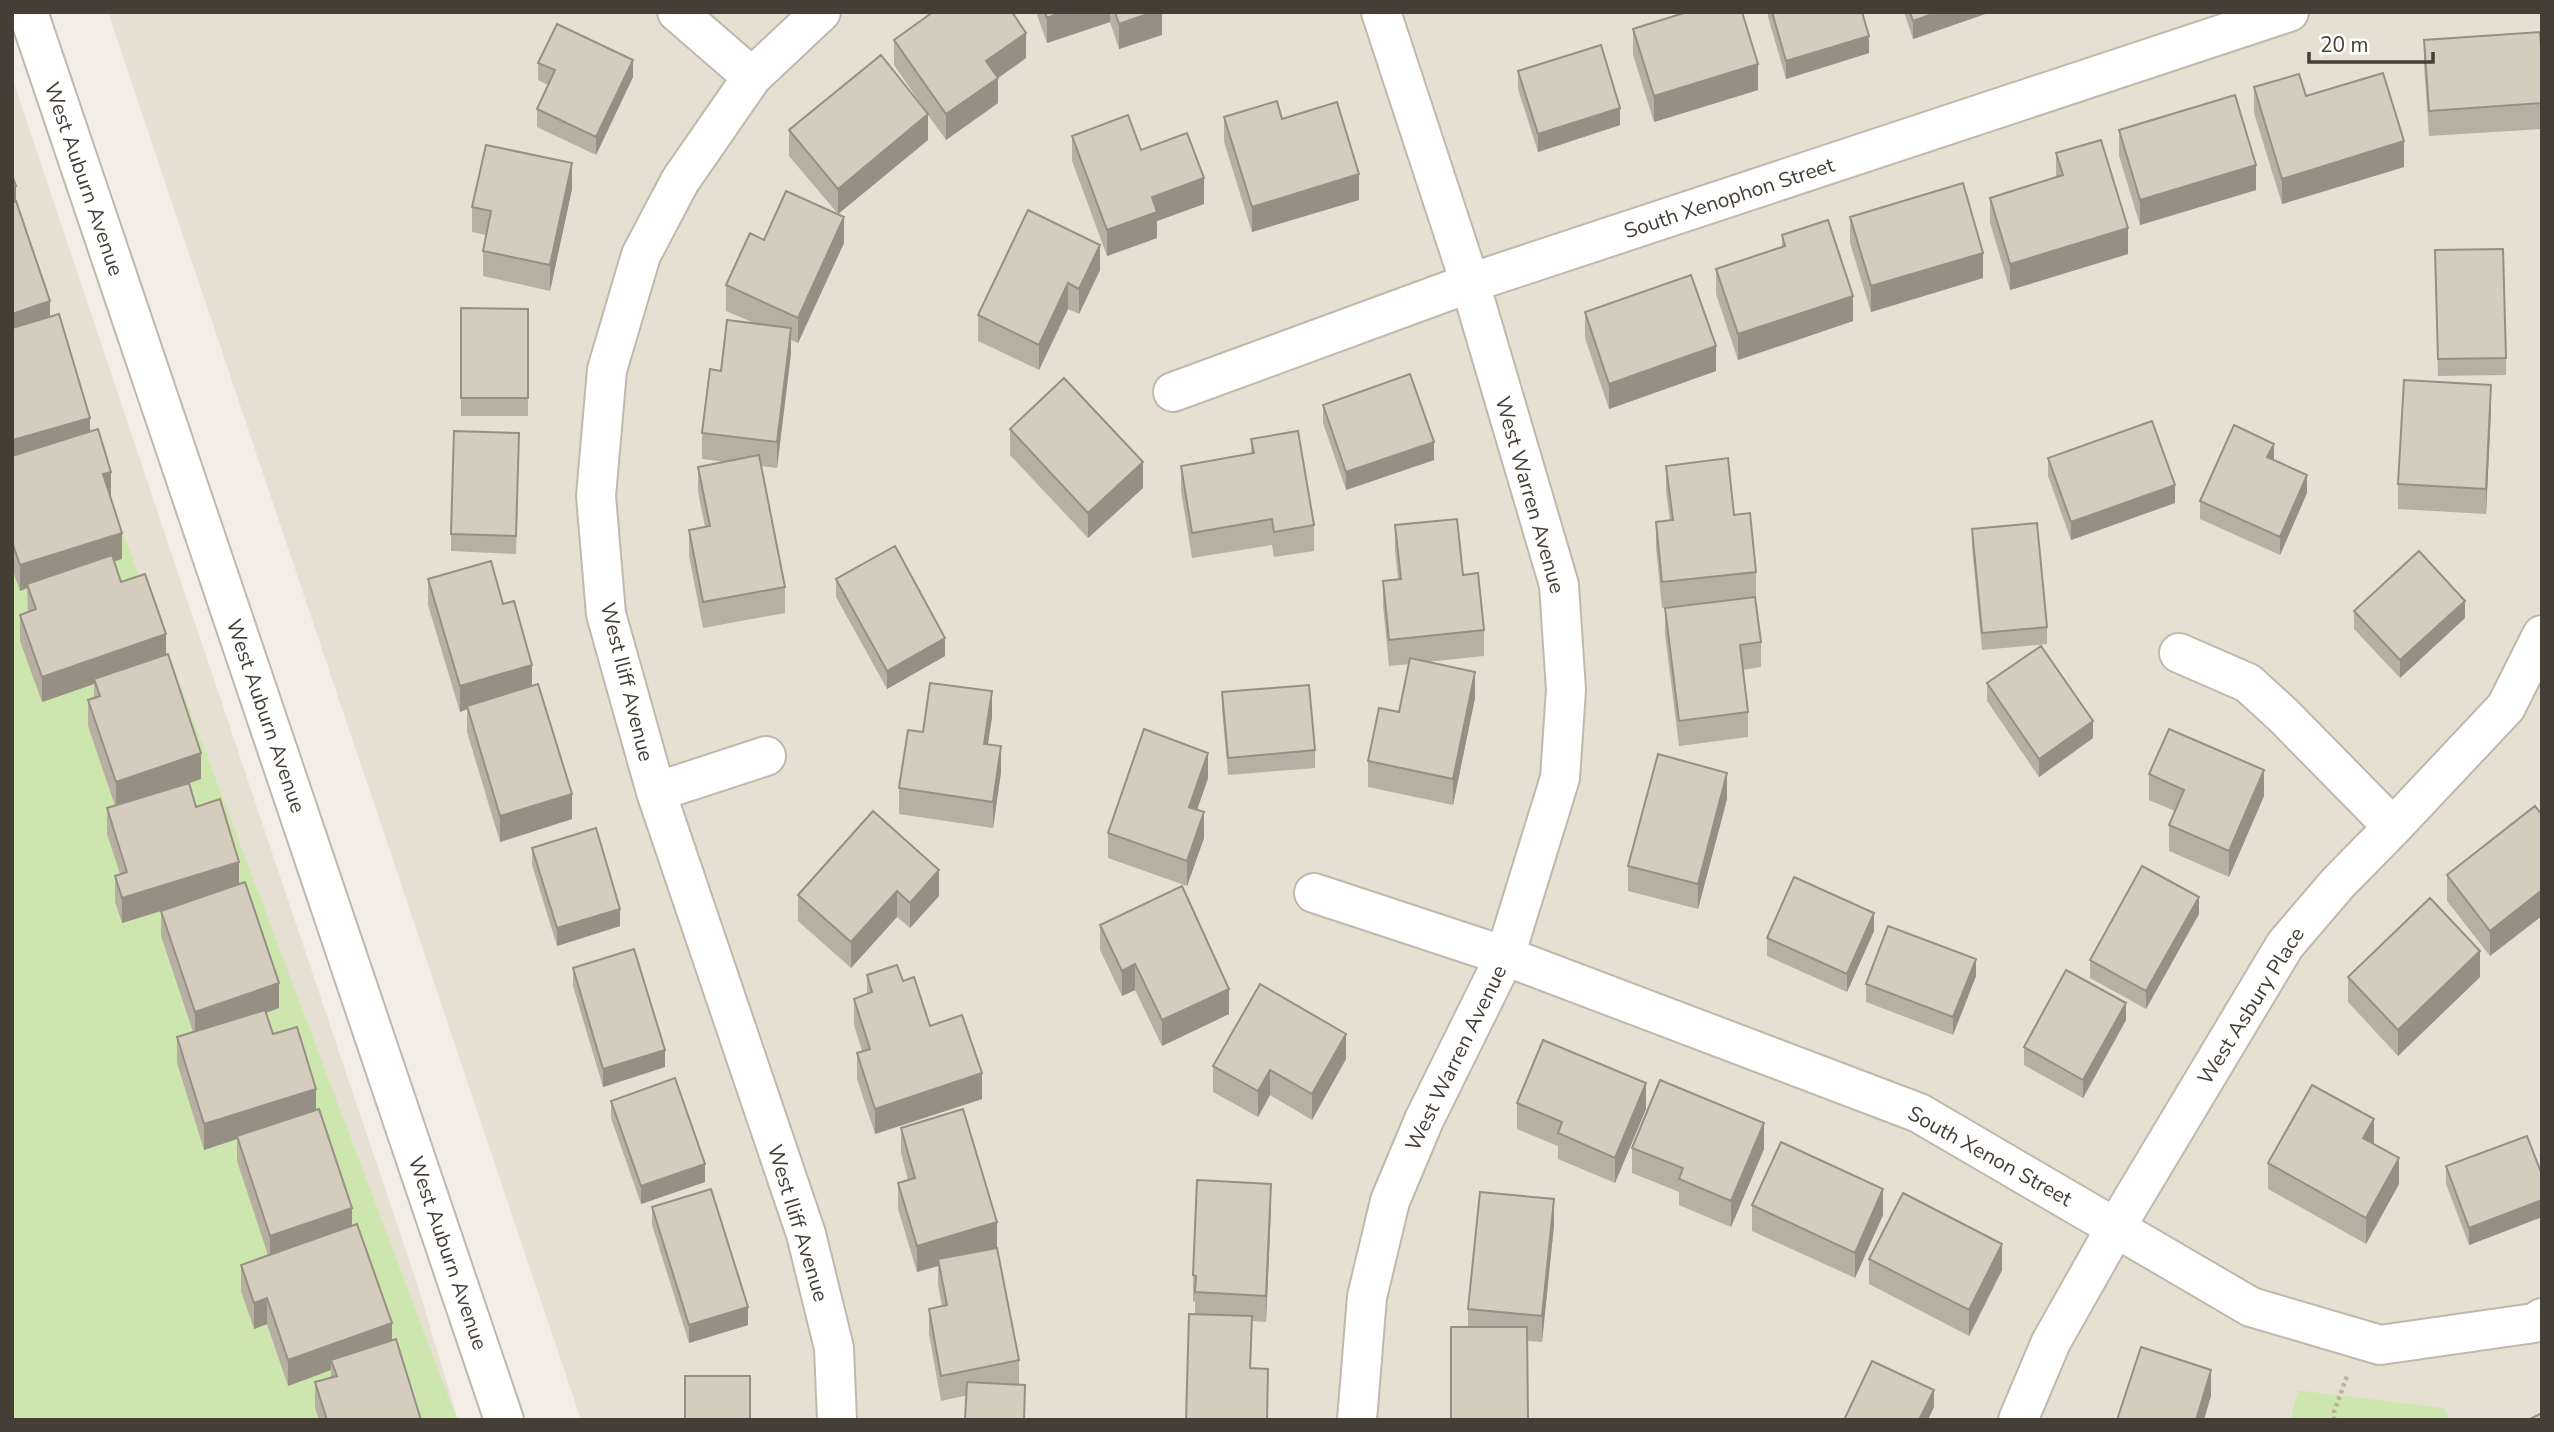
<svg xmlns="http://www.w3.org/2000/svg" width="2554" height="1432" viewBox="0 0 2554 1432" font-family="'Nunito Sans',sans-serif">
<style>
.residential{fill:#e6e0d3}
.green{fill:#cde6ae}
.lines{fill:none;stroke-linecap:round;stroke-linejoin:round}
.minor-casing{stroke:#c0b8ab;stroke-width:42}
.path{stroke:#bfb199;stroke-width:4.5;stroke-dasharray:3.5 3.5;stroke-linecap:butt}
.minor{stroke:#fff;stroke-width:38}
.wall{fill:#b8afa3}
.shaded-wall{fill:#968f84}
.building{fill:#d6ccbd;stroke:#968f84;stroke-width:2}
.labels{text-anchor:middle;stroke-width:7;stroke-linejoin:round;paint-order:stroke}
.street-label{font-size:21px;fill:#443e35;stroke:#fff}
</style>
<rect width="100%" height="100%" fill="#f2eee5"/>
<!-- residential -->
<path class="residential" d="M108,12H2542V1420H2451L2444,1408L2298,1390L2290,1420H581Z
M12,78L418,1287L458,1420H242L12,780Z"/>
<!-- green -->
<path class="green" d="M12,312L83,427L457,1420H12Z
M2298,1390L2444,1408L2451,1420H2290Z"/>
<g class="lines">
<!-- minor casing -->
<g class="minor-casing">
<path id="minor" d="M28,12L504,1420
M677,12L752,77
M821,12L752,77L680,181L641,255L607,370L596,496L606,614L656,792L806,1234L834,1348L837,1420
M1173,392L1470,283L2289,12
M2179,653L2248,683L2284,716L2393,827
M656,792L766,756
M1314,893L1505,956L1919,1113L2251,1307L2380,1345L2534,1323L2542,1318
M1357,1420L1367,1297L1390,1201L1424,1120L1505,956L1560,778L1566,690L1559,585L1470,283L1381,12
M2018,1420L2051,1342L2116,1227L2285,945L2338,883L2393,827L2506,707L2542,635"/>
</g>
<!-- path -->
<path class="path" d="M2334,1420V1412L2347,1376"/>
<!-- minor -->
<use href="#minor" class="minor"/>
</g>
<!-- wall -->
<path class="wall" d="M1036,12H1162V35L1119,49L1110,22L1047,43Z
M1768,12H1862L1869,53L1786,79L1768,17Z
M1904,12H1991L1913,39Z
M1633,29L1758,90L1654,122L1633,55Z
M894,40L1026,58L998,78V103L946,140L928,115V140L838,214L789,156V130L925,110L894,65Z
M2424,40L2542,63V129L2429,136L2424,65Z
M538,63L633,77L596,155L537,127V109L548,85L538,80Z
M1518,71L1620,125L1538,152L1518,89Z
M2254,87L2306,96L2404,167L2282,204L2254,113Z
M1224,117L1282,119L1359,200L1252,232L1224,142Z
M2119,130L2256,190L2140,225L2119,156Z
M1072,136L1141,150L1204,204L1157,221V238L1107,256L1072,161Z
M2056,153L2128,254L2010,290L1990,223V198L2056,177Z
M12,175L16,201L50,317L90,432L111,497L122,559L114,561L121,582L166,655L201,779L181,786L196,807L239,884L279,1008L266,1013L273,1034L316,1110L352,1226L421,1420H319L315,1408V1382L331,1377V1370L288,1386L267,1324L254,1329L241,1291V1265L268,1255L237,1161V1139L204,1150L177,1063V1037L193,1032L161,936V911L122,923L115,902V876L120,874L107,834V808L115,806L88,726V700L94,698V684L42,702L20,641V615L28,612L27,588L20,591L12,568Z
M572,189L550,291L483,276V251L486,235L472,232V207Z
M1850,217L1983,278L1871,312L1850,243Z
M1782,235L1853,321L1738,360L1716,294V269L1782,247Z
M764,240L844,243L798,343L791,340V353L777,468L761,466L785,587V613L703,628L689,556V530L705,527L698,492V467L725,462L702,459V433L721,371L754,323L726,311V285Z
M2435,268L2506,358V375L2438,376Z
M1100,270L1079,314L1068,309L1039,370L978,341V315Z
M461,308L528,309V416H461Z
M1585,312L1716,371L1609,409L1585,338Z
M1323,405L1434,460L1346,490L1323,423Z
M2491,411L2486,514L2398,509V484Z
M1010,429L1143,488L1088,538L1010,455Z
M1251,439L1314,525V551L1274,557L1272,545L1192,558L1181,491V466L1251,453Z
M519,451L516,554L451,551V534Z
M2048,458L2175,503L2071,540L2048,476Z
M2274,460L2307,493L2280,555L2200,519V501Z
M1666,466L1734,515L1756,572V597L1755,598L1761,642V667L1743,670L1748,712V737L1679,746L1665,634V608L1701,604L1662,608L1656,548V522L1670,521L1666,491Z
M1395,525L1463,575L1484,630V656L1427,662L1475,698L1453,805L1368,787V761L1399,712L1409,664L1389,666L1383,606V581L1398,579L1395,551Z
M1972,529L2047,627V644L1982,650L1972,547Z
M428,579L503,604L532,686L572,819L500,842L467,732V709L460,712L428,605Z
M836,579L945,656L887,689L836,597Z
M2354,611L2465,618L2400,678L2354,629Z
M1987,683L2093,738L2039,777L1987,701Z
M1222,692L1315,750V768L1228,775L1222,710Z
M992,717L988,744L1001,772L993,828L899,814V788L923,732Z
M2149,774L2264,796L2229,877L2169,851V825L2175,811L2149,800Z
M1208,778L1197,810L1204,838L1187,886L1108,858V833Z
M1727,799L1698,909L1628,891V866Z
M2535,806L2490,956L2447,901V875Z
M873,811L939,896L910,928L897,917L851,968L798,921V895Z
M532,848L620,926L557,946L532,865Z
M2199,914L2146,1009L2090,978V960Z
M1100,925L1229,1014L1162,1046L1135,990L1122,996L1100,950Z
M1874,931L1847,992L1767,956V938Z
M573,968L665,1067L603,1087L573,986Z
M867,975L903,981L930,1026L982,1099L875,1134L857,1079V1053L862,1051L854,1025V999L867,994Z
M1976,976L1953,1035L1866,1002V984Z
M2348,977H2480L2398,1056L2348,1002Z
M2126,1020L2083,1098L2024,1065V1047Z
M1346,1059L1312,1120L1270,1095L1258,1117L1213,1092V1066Z
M611,1101L705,1182L641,1204L611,1118Z
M1517,1103L1646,1109L1615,1183L1558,1159V1146L1517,1129Z
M901,1128L997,1248L1019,1360V1384L941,1401L929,1334V1309L942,1306L938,1285V1266L917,1272L898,1209V1183L908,1180L901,1153Z
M2374,1145L2399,1184L2366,1244L2268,1189V1163Z
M1632,1148L1764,1149L1731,1227L1679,1205V1192L1632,1173Z
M2446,1166L2542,1175V1217L2469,1245L2446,1184Z
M1752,1205L1883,1215L1855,1278L1752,1231Z
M652,1207L748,1325L689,1343L652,1225Z
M1271,1209L1266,1322L1252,1321L1251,1368L1268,1395V1420H1186L1195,1314V1302L1193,1301V1275Z
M1554,1225L1542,1342L1527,1341L1468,1327V1309Z
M1869,1259L2002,1270L1969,1336L1869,1284Z"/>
<!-- shaded-wall -->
<path class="shaded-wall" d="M1062,12H1110V22L1047,43V18Z
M1153,12H1162V35L1119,49V24Z
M1938,12H1991L1913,39V21Z
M1026,33V58L998,78V103L946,140V114L986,61Z
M1869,36V53L1786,79V61Z
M633,60V77L596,155V137Z
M1758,64V90L1654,122V96Z
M1620,108V125L1538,152V134Z
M928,114V140L838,214V189Z
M2404,141V167L2282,204V179Z
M572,163V189L550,291V265Z
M2256,165V190L2140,225V200Z
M1359,174V200L1252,232V207Z
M1204,178V204L1157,221V238L1107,256V230L1152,197Z
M16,186V212L12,213V187Z
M844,217V243L798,343V318Z
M2128,228V254L2010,290V264Z
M1100,245V270L1079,314V289Z
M1983,253V278L1871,312V286Z
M1068,283V309L1039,370V345Z
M1853,296V321L1738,360V334Z
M50,301V327L12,340V314Z
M791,328V353L777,468V442Z
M1716,346V371L1609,409V384Z
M2491,385V411L2486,514V489Z
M90,418V443L13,466V440Z
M1434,442V460L1346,490V472Z
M2274,444V461L2267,457Z
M1143,462V488L1088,538V513Z
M111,472V497L103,474Z
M2307,475V493L2280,555V537Z
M2175,485V503L2071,540V522Z
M122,533V559L29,588L27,584V588L20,591V565Z
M2465,601V618L2400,678V660Z
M166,634V660L94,679V684L42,702V677Z
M945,638V656L887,689V671Z
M532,665V691L467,706V709L460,712V686Z
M1475,672V698L1453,805V779Z
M992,691V717L984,769V744Z
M2093,721V738L2039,777V759Z
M1001,746V772L993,828V802Z
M201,753V779L116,808V782Z
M1208,753V778L1189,833V807Z
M2264,770V796L2229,877V851Z
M1727,773V799L1698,909V884Z
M572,794V819L500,842V816Z
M1204,812V838L1187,886V861Z
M239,862V887L122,923V898Z
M939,870V896L910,928V903Z
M2542,890V916L2490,956V931Z
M897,891V917L851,968V942Z
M2199,897V914L2146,1009V991Z
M620,909V926L557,946V928Z
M1874,913V931L1847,992V974Z
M2480,951V977L2398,1056V1030Z
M1976,959V976L1953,1035V1017Z
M1135,964V990L1122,996V971Z
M279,983V1008L195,1037V1012Z
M1229,989V1014L1162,1046V1020Z
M2126,1003V1020L2083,1098V1080Z
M1346,1034V1059L1312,1120V1094Z
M665,1050V1067L603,1087V1069Z
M1270,1070V1095L1258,1117V1091Z
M982,1073V1099L875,1134V1109Z
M1646,1083V1109L1615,1183V1158Z
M316,1089V1115L237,1136V1139L204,1150V1124Z
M2374,1119V1145L2363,1138Z
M1764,1123V1149L1731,1227V1201Z
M2399,1158V1184L2366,1244V1218Z
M705,1164V1182L641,1204V1186Z
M1271,1184V1209L1266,1322V1296Z
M1883,1189V1215L1855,1278V1253Z
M1554,1199V1225L1542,1342V1316Z
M2542,1200V1217L2469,1245V1228Z
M352,1208V1234L270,1262V1236Z
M997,1222V1248L938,1259V1266L917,1272V1246Z
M2002,1244V1270L1969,1336V1310Z
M267,1298V1324L254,1329V1303Z
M748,1307V1325L689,1343V1325Z
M392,1323V1349L331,1360V1370L288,1386V1360Z
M2211,1370V1396L2204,1420H2196Z
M1934,1390V1407L1928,1420H1919Z"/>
<!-- building -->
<path class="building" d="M933,12H1012L1026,33L986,61L998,78L946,114L894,40Z
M1045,12H1062L1047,18Z
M1115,12H1153L1119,24Z
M1687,12H1742L1758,64L1654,96L1633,29Z
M1772,12H1862L1869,36L1786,61Z
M1910,12H1938L1913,21Z
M557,24L633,60L596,137L537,109L555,70L538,63Z
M2540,32L2542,63V103L2429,111L2424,40Z
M1601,45L1620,108L1538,134L1518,71Z
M881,55L928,114L838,189L789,130Z
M2383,73L2404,141L2282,179L2254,87L2299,74L2306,96Z
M2235,95L2256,165L2140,200L2119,130Z
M1277,101L1282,119L1337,102L1359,174L1252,207L1224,117Z
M1128,115L1141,150L1187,133L1204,178L1152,197L1157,212L1107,230L1072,136Z
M2101,140L2128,228L2010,264L1990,198L2063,175L2056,153Z
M486,145L572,163L550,265L483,251L491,211L472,207Z
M12,175L16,186L12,187Z
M1963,183L1983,253L1871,286L1850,217Z
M786,191L844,217L798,318L726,285L750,233L764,240Z
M16,201L50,301L12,314V203Z
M1028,210L1100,245L1079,289L1068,283L1039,345L978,315Z
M1828,220L1853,296L1738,334L1716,269L1785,246L1782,235Z
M2503,249L2506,358L2438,359L2435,250Z
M1691,275L1716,346L1609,384L1585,312Z
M461,308L528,309V398H461Z
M59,314L90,418L13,440L12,328Z
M727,320L791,328L777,442L702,433L710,369L721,371Z
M1410,374L1434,442L1346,472L1323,405Z
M1064,378L1143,462L1088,513L1010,429Z
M2404,380L2491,385L2486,489L2398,484Z
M2152,421L2175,485L2071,522L2048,458Z
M2234,425L2274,444L2267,457L2307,475L2280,537L2200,501Z
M98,429L111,472L103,474L122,533L20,565L12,542V456Z
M454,431L519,433L516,536L451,534Z
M1298,431L1314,525L1274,532L1272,519L1192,533L1181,466L1254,453L1251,439Z
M759,455L785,587L703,602L689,530L710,526L698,467Z
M1728,458L1734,515L1750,513L1756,572L1662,582L1656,522L1673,520L1666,466Z
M1457,519L1463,575L1478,573L1484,630L1389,640L1383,581L1401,579L1395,525Z
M2037,523L2047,627L1982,633L1972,529Z
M895,546L945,638L887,671L836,579Z
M2419,551L2465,601L2400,660L2354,611Z
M112,555L121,582L145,574L166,634L42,677L20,615L36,609L27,584Z
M491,561L503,604L514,601L532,665L460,686L428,579Z
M1755,597L1761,642L1740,645L1748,712L1679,721L1665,608Z
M2041,646L2093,721L2039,759L1987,683Z
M168,654L201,753L116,782L88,700L100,696L94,679Z
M1410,658L1475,672L1453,779L1368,761L1379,708L1399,712Z
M930,683L992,691L984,744L1001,746L993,802L899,788L908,730L923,732Z
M538,684L572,794L500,816L467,706Z
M1309,685L1315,750L1228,758L1222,692Z
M1144,729L1208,753L1189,807L1204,812L1187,861L1108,833Z
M2169,729L2264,770L2229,851L2169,825L2184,790L2149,774Z
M1658,754L1727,773L1698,884L1628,866Z
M189,783L196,807L220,799L239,862L122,898L115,876L127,872L107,808Z
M2535,806L2542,815V890L2490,931L2447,875Z
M873,811L939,870L910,903L897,891L851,942L798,895Z
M596,828L620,909L557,928L532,848Z
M2142,866L2199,897L2146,991L2090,960Z
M1794,877L1874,913L1847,974L1767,938Z
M245,882L279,983L195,1012L161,911Z
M1182,886L1229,989L1162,1020L1135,964L1122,971L1100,925Z
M2430,898L2480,951L2398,1030L2348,977Z
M1888,926L1976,959L1953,1017L1866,984Z
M634,949L665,1050L603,1069L573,968Z
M897,965L903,981L914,977L930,1026L962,1015L982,1073L875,1109L857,1053L870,1049L854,999L872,992L867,975Z
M2066,970L2126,1003L2083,1080L2024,1047Z
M1260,984L1346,1034L1312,1094L1270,1070L1258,1091L1213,1066Z
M265,1010L273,1034L297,1027L316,1089L204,1124L177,1037Z
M1543,1040L1646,1083L1615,1158L1558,1133L1562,1122L1517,1103Z
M675,1078L705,1164L641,1186L611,1101Z
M1660,1080L1764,1123L1731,1201L1679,1179L1683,1168L1632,1148Z
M2312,1085L2374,1119L2363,1138L2399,1158L2366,1218L2268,1163Z
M319,1109L352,1208L270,1236L237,1136Z
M963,1109L997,1222L917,1246L898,1183L915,1178L901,1128Z
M2527,1136L2542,1175V1200L2469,1228L2446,1166Z
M1781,1142L1883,1189L1855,1253L1752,1205Z
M1197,1180L1271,1184L1266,1296L1195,1292L1196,1276L1193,1275Z
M711,1189L748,1307L689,1325L652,1207Z
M1480,1192L1554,1199L1542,1316L1468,1309Z
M1903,1193L2002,1244L1969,1310L1869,1259Z
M357,1224L392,1323L288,1360L267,1298L254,1303L241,1265Z
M997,1248L1019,1360L941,1376L929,1309L947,1305L938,1259Z
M1189,1314L1252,1316L1250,1368L1268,1369L1267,1420H1186Z
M1451,1327H1527L1528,1420H1451Z
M396,1339L421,1420H327L315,1382L337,1376L331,1360Z
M2141,1347L2211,1370L2196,1420H2117Z
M1872,1361L1934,1390L1919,1420H1844Z
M685,1376H750V1420H685Z
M967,1382L1025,1385L1024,1420H965Z
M2542,1413V1420H2528Z"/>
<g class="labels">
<!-- street labels -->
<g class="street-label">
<text transform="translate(84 179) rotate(71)" y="7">West Auburn Avenue</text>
<text transform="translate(1729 198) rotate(-18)" y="7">South Xenophon Street</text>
<text transform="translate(1530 495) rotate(74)" y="7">West Warren Avenue</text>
<text transform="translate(627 682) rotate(76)" y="7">West Iliff Avenue</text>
<text transform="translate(266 716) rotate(71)" y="7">West Auburn Avenue</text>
<text transform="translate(2251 1006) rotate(-58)" y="7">West Asbury Place</text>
<text transform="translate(1456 1058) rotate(-64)" y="7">West Warren Avenue</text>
<text transform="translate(1990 1156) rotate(29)" y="7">South Xenon Street</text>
<text transform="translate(798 1223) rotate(73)" y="7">West Iliff Avenue</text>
<text transform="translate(448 1253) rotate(71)" y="7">West Auburn Avenue</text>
</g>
</g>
<!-- border -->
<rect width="2554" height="1432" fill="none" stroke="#443e35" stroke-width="28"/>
<!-- scale -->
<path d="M2309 52v10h124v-10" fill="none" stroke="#443e35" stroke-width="3.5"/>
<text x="2320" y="52" font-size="21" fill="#443e35" stroke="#ffffff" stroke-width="5" paint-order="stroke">20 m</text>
</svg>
